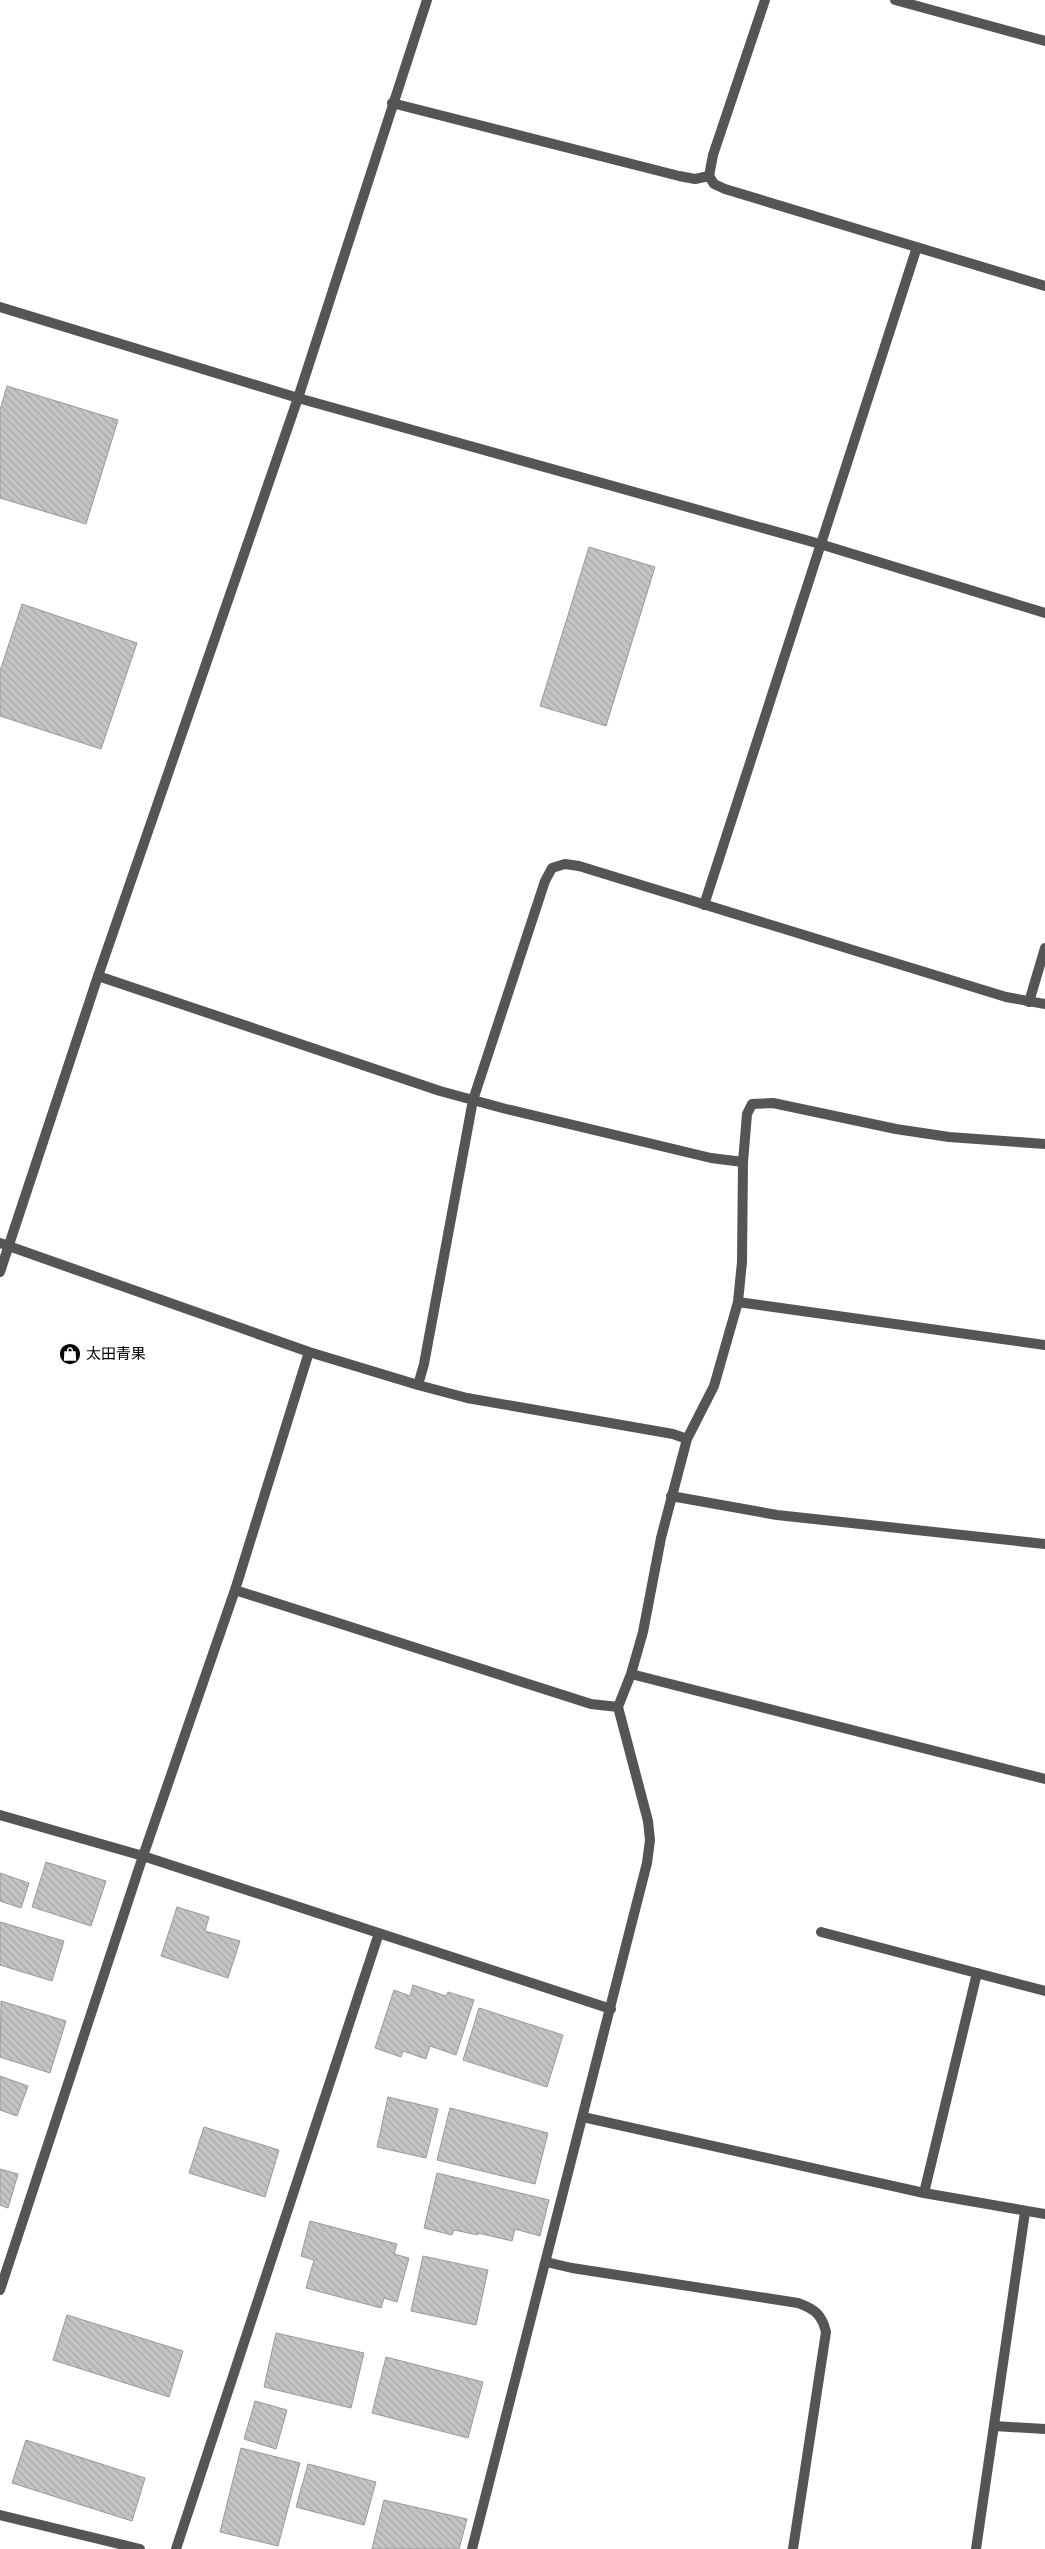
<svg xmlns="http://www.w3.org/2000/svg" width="1045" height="2549" viewBox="0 0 1045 2549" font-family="Karla,'Noto Sans JP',sans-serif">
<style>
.building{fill:url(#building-back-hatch);stroke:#999}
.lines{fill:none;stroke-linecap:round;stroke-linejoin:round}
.service{stroke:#555;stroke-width:10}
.minor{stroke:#555;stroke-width:10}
.tertiary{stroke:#555;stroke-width:10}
.labels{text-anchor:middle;stroke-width:4;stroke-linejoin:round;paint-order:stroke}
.poi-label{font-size:15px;fill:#000;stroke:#fff;text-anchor:start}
</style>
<defs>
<pattern id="building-back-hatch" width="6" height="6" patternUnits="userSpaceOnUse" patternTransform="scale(1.25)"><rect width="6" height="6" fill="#c4c4c4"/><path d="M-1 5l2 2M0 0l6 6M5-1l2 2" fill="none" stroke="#a7a7a7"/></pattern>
</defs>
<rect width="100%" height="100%" fill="#fff"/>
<!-- building -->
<path class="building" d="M7,386L118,420L86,524L0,498V410Z
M589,547L655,567L606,726L540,706Z
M22,604L137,643L101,749L0,716V671Z
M46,1862L106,1881L91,1926L32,1907Z
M0,1873L29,1883L21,1908L0,1901Z
M177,1907L209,1917L205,1931L240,1941L228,1978L161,1956Z
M0,1922L64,1941L52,1981L0,1965Z
M413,1985L446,1996L448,1992L474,2000L456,2055L430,2046L426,2059L403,2051L401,2057L375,2048L394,1990L410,1996Z
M1,2001L66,2021L50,2073L0,2057Z
M479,2008L563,2035L547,2087L463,2060Z
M0,2076L28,2086L17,2116L0,2110Z
M388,2097L438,2109L426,2158L377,2147Z
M450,2108L548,2133L535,2184L437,2160Z
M204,2127L279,2150L265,2197L189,2173Z
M0,2169L18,2174L8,2208L0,2205Z
M437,2173L549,2200L540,2236L515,2229L512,2241L478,2233V2235L454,2230L452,2235L424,2228Z
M310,2221L397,2244L394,2254L409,2258L397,2302L384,2298L381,2308L306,2288L314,2260L301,2256Z
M423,2256L488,2270L476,2325L411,2311Z
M67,2315L183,2351L169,2397L53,2360Z
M276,2333L364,2353L351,2408L264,2387Z
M386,2357L483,2382L468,2438L372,2413Z
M255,2401L287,2410L276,2449L244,2439Z
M26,2440L145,2478L132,2521L12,2483Z
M241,2448L300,2463L278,2546L220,2532Z
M308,2464L376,2482L364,2525L296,2507Z
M384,2500L467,2519L459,2549H372Z"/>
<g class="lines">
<!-- service -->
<path class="service" d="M392,103L679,176L695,179L709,176
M1029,1002L1045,948
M924,2193L977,1973
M994,2426L1045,2429"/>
<!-- minor -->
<path class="minor" d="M765,0L713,155L709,176L714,184L725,189L1045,286
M895,0L1045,41
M704,905L917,247
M98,976L440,1091L506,1109L711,1158L743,1162
M0,1243L309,1352L418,1385L467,1398L673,1434L687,1439
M738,1302L1045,1345
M418,1385L424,1364L473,1100L545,881L552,868L565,864L579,866L1006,997L1045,1004
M671,1496L777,1515L1045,1544
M235,1590L591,1704L618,1707
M631,1674L1045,1779
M0,1815L143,1856L611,2009
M821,1932L1045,1991
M583,2117L924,2193L1045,2214
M546,2262L572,2268L798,2303C815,2309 822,2315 826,2332L793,2549
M0,2290L143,1856L235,1590L309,1352
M0,2515L140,2549
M176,2549L379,1933
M472,2549L647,1863L650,1840L648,1821L618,1707L631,1674L643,1632L661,1538L687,1439L714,1386L738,1302L742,1262L743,1162L747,1114L752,1104L773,1103L896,1129L949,1137L1045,1144
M976,2549L1025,2212"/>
<!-- tertiary -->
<path class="tertiary" d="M0,307L298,398L820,544L1045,613
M0,1272L98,976L298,398L427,0"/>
</g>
<!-- icons -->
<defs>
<g id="shop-disc" transform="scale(1.125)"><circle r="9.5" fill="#000" stroke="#fff"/><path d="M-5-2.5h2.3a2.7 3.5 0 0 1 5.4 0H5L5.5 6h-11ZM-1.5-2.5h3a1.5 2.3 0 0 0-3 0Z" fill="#fff"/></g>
</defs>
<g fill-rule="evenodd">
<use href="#shop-disc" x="70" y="1354"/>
</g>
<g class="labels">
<!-- poi labels -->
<g class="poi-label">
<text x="86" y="1359">太田青果</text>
</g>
</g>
</svg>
